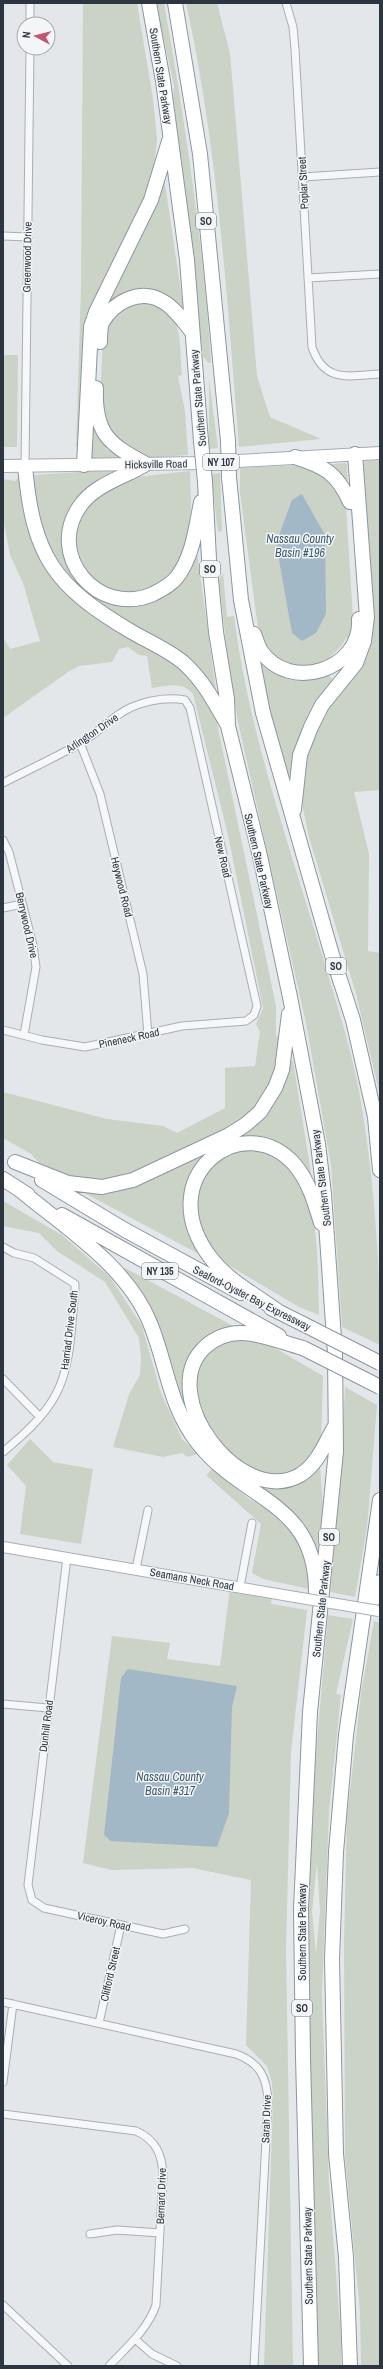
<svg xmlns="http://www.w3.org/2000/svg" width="383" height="2369" viewBox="0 0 383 2369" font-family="'Archivo Narrow',sans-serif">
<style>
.green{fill:#cad3c5;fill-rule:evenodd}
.water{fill:#a2b8c6}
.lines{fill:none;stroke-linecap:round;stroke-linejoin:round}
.street-casing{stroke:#a9aeb4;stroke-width:9}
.secondary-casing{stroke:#a9aeb4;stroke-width:12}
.primary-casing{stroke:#a4acb4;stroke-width:14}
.highway-casing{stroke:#8c969f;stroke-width:16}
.street{stroke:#f6f7f8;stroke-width:7}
.secondary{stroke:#fff;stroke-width:10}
.primary{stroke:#fff;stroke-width:12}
.highway{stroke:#fff;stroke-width:14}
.secondary-bridge-casing{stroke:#a9aeb4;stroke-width:12;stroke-linecap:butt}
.highway-bridge-casing{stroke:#8c969f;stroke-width:16;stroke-linecap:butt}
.secondary-bridge{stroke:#fff;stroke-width:10}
.highway-bridge{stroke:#fff;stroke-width:14}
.labels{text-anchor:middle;stroke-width:3;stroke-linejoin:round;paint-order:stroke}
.shield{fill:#f3f5f7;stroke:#686f77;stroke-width:1}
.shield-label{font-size:10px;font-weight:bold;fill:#2d3640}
.street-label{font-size:11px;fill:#2d3640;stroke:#f3f5f7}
.water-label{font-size:12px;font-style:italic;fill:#3b5a70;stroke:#f3f5f7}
</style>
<rect width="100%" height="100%" fill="#e3e7ea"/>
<!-- green -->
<path class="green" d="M83,3H137L153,99L157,139L154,170L147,196L92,306L81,446L76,447L81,287Z
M156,3H164C185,121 203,241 211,362L208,363L203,356L173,101L174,86Z
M186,3H217L230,53L257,376L270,417L321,439L239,447C227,299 218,148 186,3Z
M164,177L184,312L164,297L106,308Z
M137,301C185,304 179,337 182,375L178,376L185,411L188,455L145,458L111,438L100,404L103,335L117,309Z
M3,355H18L17,447H3Z
M209,379L218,448L209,449Z
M91,409L107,445L106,449L119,456L118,458H90Z
M380,460V790L354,792L369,854L368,951L380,953V1095L356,994L309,837L302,804V776L307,745L323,709L362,658V466L365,461Z
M346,463L347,465L348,490L324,465Z
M303,465L332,477L346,506L353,618V630L349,639L346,638L342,645L324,663L299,668L279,660L259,636L240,493V468Z
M125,469L83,494L70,510L64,532L92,593L152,599L197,552L216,690L212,691L77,592L44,546L31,476L33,475Z
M190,471L191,503L189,533L181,561L168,580L147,593L106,591L86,576L73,551L75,522L88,499L136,477Z
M220,473L222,531L218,532L211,474Z
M18,478L20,481L28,529L45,565L66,594L121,632L184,669L210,703L217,723L276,1006V1036L281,1037C280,1058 275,1081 265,1100C250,1129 160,1162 127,1177L110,1181L79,1182L41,1165L31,1154L3,1138V1092L107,1119L163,1126L177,1133L225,1108V1068L255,1066L260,1032L256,1024L263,1008L228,835L193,694C181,681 169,686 152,688L147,656L139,655L128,647L119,649L112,662L79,666L68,672L3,718V637L10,649L40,641L23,583L10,555L3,518V479L15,481Z
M223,573L227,617L234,616C249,735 292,853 326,968C338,1008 351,1049 359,1091C374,1174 380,1260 380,1345L342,1327L331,1165L306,1023L238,722L227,653L219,580Z
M260,657L325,674L331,677L334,682L291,774H286L256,659Z
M290,1061H293L313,1185L263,1141L238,1137Z
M249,1148C258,1150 272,1151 279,1156C323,1186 317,1267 319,1315L299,1307L223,1262L204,1239L193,1210L199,1179L220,1155Z
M204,1153L206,1157L194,1171L201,1251L197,1253L77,1189Z
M3,1201L62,1235L110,1277L142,1326L161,1393L182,1439L198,1454L188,1457L182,1453L163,1457L113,1447L129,1394L140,1375L141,1357L139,1338L105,1282L57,1251L39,1233L3,1226Z
M121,1268H125L239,1329C211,1327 183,1349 183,1379C183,1391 186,1404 188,1416L181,1411Z
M242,1336L270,1345L323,1376L321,1441L303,1467L273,1476L240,1465L214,1441L197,1410L193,1381L200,1359L217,1343Z
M345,1387L377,1405L367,1528L355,1597L330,1592L340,1486Z
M30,1439L53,1462L93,1469L81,1544L20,1534L26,1486L7,1465Z
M320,1466L323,1507L318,1551H314L250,1479L308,1477Z
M212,1469L248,1498L280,1517L307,1553L309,1589L263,1579L252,1573L261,1524L206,1475Z
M230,1588L272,1596L271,1604L307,1610L291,1752L286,1950L293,2366H264L273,2100L272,2083L267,2066L246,2045L251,1880L192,1868L112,1870L83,1863L112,1636L170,1643L167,1659L220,1666Z
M328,1615L353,1619L336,1694L341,1695L329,1811L322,1993L329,2185L341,2336V2366H317L307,1962L308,1882L311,1811ZM317,1863L320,1911L316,1953L312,1912Z
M374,1621L380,1623V2366H361L360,2311L345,2157L344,1942L347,1817L361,1694Z"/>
<!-- water -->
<path class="water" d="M302,494L325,535L326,614L316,633L302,641L292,633L276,543L292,500Z
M128,1669L237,1686L232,1707L229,1813L217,1847L111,1841L104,1835L121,1678Z"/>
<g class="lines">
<!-- street casing -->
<g class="street-casing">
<path id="street" d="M286,3L293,27L295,49L312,347C324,383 348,376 380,374
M30,24V3
M303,177L380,172
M3,236L28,237
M308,278L380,274
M25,466L30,48
M80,743L100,794L133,932L143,974L148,1035
M3,783C28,770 54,758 79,744C93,736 105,724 118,715C136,702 164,696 185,700L190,708L257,1006L254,1015L246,1021L182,1026L85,1047L42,1040L3,1030
M3,840L9,852L33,945L36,967L24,1035
M3,908L22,904
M3,1247L14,1253L34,1258L75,1284V1291C71,1324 72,1366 55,1396C43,1418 22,1436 3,1452
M3,1379L40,1417
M67,1557L28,1885L32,1900L44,1908L163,1934L185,1929
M136,1569L148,1510
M240,1587L252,1523
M3,1704L48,1708
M3,2002L236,2054C260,2063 267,2077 268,2102L254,2366
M99,2023L121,1925
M3,2082L13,2004
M3,2114L136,2131C156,2140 162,2154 163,2175L156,2305C148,2329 126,2348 109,2366
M90,2234L117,2230L160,2233
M3,2305L68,2366
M135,2339L152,2354L177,2366"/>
</g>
<!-- secondary casing -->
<g class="secondary-casing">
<path id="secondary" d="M3,1547L295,1597"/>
</g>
<!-- primary casing -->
<g class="primary-casing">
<path id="primary" d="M3,466L203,463L380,453"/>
</g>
<!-- highway casing -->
<g class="highway-casing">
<path id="highway" d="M149,3L163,81L187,260L201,441
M175,3L200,154L228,441
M100,342C100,336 100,328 102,323C113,302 140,288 162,301C174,307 184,322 192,332
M96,388C94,434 110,445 146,464
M295,457C324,466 337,473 350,502
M146,464C125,477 95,484 80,506C45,555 98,618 153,594C161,590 171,585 177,577C193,556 196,527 201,502
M84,465L91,327L96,312L151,200L169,141
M25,466C33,557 54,586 132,632C147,641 173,652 186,665C204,682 215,703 227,724
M229,477L241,600L263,713L332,955L353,1020L375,1117L380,1170
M205,482L209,559L216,632L227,699L228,726L260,856L290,997L318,1144L324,1194L335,1353L336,1451L310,1712L301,1909L303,2057L311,2366
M254,634C256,639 258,646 261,651C290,693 362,670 359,619
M294,810L300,755L311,727L322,705L356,663L364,641L367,617L355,454
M15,1162L68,1183L102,1187L133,1180L229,1135L245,1125L260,1112L275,1088L282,1070L289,1014
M3,1179L28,1195
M42,1180L125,1230L241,1293
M20,1190C66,1228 127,1266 150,1323C167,1364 169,1407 198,1443C244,1502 316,1501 316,1592
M62,1215L279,1336
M271,1308L303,1324
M279,1312C256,1295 227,1280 210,1257C150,1177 243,1106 295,1165C309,1182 315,1203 321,1223
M303,1348C283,1343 261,1333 241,1333C227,1333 215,1338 205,1347C154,1395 241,1509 300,1475C318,1464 325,1443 335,1426
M371,1604L380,1582
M350,2366L346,2257L336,2154L332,1959L336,1852L346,1735L380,1500"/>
</g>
<!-- street -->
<use href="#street" class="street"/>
<!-- secondary -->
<use href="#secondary" class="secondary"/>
<!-- primary -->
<use href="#primary" class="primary"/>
<!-- highway -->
<use href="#highway" class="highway"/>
<!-- secondary-bridge casing -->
<g class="secondary-bridge-casing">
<path id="secondary-bridge" d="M295,1597L379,1611"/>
</g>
<!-- highway-bridge casing -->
<g class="highway-bridge-casing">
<path id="highway-bridge" d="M201,441L205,482
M228,441L229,477
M303,1324L380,1363
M303,1348L380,1387"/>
</g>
<!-- secondary-bridge -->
<use href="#secondary-bridge" class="secondary-bridge"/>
<!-- highway-bridge -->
<use href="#highway-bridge" class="highway-bridge"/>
</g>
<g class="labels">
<!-- shield labels -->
<g class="shield">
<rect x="196" y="213" width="20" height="16" rx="3"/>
<rect x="203" y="454" width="36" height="16" rx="3"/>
<rect x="200" y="561" width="20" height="16" rx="3"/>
<rect x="326" y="958" width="20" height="16" rx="3"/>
<rect x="142" y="1263" width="36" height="16" rx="3"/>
<rect x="319" y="1529" width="20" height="16" rx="3"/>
<rect x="292" y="2000" width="20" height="16" rx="3"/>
</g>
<g class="shield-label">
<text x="206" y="225">SO</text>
<text x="221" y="466">NY 107</text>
<text x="210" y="573">SO</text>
<text x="336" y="970">SO</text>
<text x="160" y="1275">NY 135</text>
<text x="329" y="1541">SO</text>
<text x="302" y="2012">SO</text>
</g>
<!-- street labels -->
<g class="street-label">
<text transform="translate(161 76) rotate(81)" y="4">Southern State Parkway</text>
<text transform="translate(303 183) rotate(-93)" y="4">Poplar Street</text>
<text transform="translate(27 257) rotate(-89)" y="4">Greenwood Drive</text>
<text transform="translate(198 398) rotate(-95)" y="4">Southern State Parkway</text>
<text transform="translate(156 464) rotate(-1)" y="4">Hicksville Road</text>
<text transform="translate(92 733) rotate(-34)" y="4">Arlington Drive</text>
<text transform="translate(223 857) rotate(77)" y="4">New Road</text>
<text transform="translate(259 861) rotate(77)" y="4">Southern State Parkway</text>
<text transform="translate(122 887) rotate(76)" y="4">Heywood Road</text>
<text transform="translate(27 925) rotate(77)" y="4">Berrywood Drive</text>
<text transform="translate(129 1038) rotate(-12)" y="4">Pineneck Road</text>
<text transform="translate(321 1178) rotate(-97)" y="4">Southern State Parkway</text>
<text transform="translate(252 1298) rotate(27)" y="4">Seaford-Oyster Bay Expressway</text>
<text transform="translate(69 1330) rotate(-83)" y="4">Harriad Drive South</text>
<text transform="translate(192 1579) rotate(10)" y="4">Seamans Neck Road</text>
<text transform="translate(321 1609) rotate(-84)" y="4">Southern State Parkway</text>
<text transform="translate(46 1726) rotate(-83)" y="4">Dunhill Road</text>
<text transform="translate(104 1921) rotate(13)" y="4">Viceroy Road</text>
<text transform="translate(302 1932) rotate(-90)" y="4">Southern State Parkway</text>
<text transform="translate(110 1974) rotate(-77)" y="4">Clifford Street</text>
<text transform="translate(266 2119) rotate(-88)" y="4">Sarah Drive</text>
<text transform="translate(161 2196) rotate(-88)" y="4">Bernard Drive</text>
<text transform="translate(308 2256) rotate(-91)" y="4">Southern State Parkway</text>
</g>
<!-- water labels -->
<g class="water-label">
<text x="300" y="543">Nassau County<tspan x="300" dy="14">Basin #196</tspan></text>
<text x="170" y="1781">Nassau County<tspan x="170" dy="14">Basin #317</tspan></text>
</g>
</g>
<!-- border -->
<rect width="383" height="2369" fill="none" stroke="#2d3640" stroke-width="8"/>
<!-- north arrow -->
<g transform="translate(36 36) rotate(277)"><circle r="19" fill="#f3f5f7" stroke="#a4a9ae"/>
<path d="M0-3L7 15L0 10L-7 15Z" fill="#c15674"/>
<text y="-6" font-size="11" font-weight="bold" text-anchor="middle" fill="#2d3640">N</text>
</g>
</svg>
